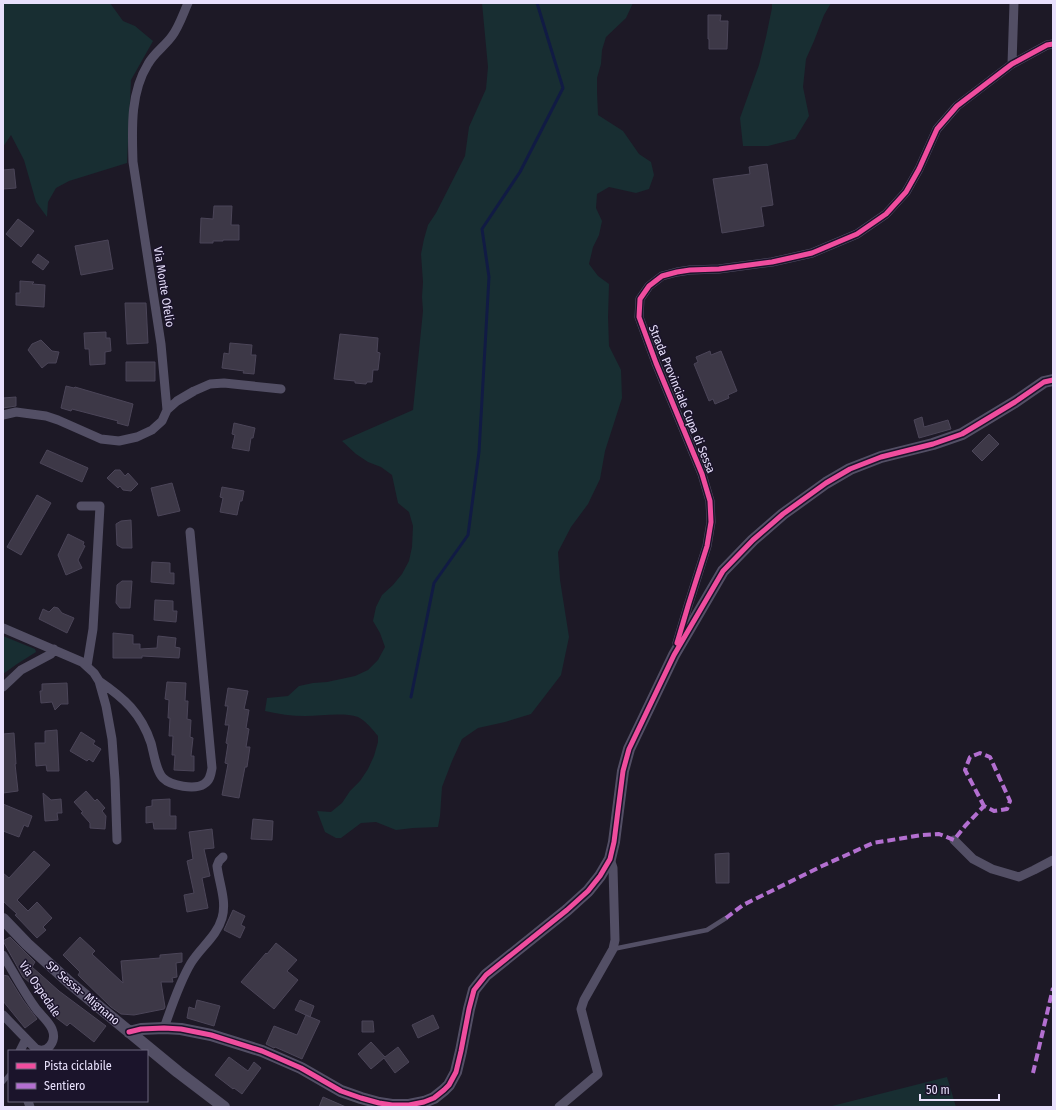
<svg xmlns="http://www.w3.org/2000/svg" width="1056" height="1110" viewBox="0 0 1056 1110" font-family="'Fira Sans Condensed',sans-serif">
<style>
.green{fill:#182e32}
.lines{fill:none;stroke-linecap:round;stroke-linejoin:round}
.stream{stroke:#111b44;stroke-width:3}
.building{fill:#3d3847;stroke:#4b4558}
.service{stroke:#534f65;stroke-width:4.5}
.minor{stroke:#534f65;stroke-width:9}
.tertiary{stroke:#534f65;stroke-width:12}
.quiet{stroke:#b36fd0;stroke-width:4;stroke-dasharray:8 4;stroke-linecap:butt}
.cycleway-casing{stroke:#1b142b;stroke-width:8}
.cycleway{stroke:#ef4d9e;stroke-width:5}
.labels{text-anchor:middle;stroke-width:3;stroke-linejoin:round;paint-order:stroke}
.street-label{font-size:12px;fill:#e8e0fc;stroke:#1b142b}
</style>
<rect width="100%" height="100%" fill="#1d1926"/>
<!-- green -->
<path class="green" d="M3,3H110L123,21L135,26L153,41L131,80L127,163L69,181L56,188L48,202L47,217L36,202L24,160L11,135L3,147Z
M482,3H633L626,18L606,37L602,50L601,64L597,78V92L598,115L623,131L639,154L651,162L654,175L649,189L636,193L609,187L597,194L596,208L602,221L599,235L593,247L589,264L598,276L609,284L608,317L609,346L621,370L622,398L605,451L600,479L588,504L571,527L558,552L560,580L569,637L561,675L531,714L505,722L478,728L462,739L452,761L442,787L440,816L438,827L413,828L396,830L376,822L361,823L341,838H336L325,832L317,811L331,812L342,803L350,791L360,781L368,769L374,756L378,742V736C373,730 366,721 358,717C343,712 321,716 305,716C292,716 278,714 265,711L267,698L288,696L299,686L313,683L327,682L355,676L368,670L378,660L385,647L380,633L373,621L376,607L382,595L393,585L402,574L409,561L412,547L413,526L409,512L398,503L392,475L381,467L368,462L356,454L342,441L413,410L423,311L422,297L423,282L421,254L424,239L428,225L436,213L465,156L469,127L486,89L488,67Z
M772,3H831L824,15L814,41L806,59L803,87L809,116L795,139L768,146H743L740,118L759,65L766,37L772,8Z
M3,636L35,649L36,652L17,664L3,674Z
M947,1077L956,1107H829L832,1106Z"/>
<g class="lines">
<!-- stream -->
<path class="stream" d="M411,697L434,583L468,535L479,452L489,277L482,229L520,172L563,88L537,3"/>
</g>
<!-- building -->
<path class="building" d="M708,15H721L720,21H728L727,49H709V39H708Z
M767,164L773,205L761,207L764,226L722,233L713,179L750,174L749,167Z
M14,169L16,188L3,189V170Z
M214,206H232L231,225H239V240H223V241H213V243H200L201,218L213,219Z
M18,219L34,231L21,247L6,234Z
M108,240L113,269L81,275L75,246Z
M38,254L49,262L43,270L32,262Z
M20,281L34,282L32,284L45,285L44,307L16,305V293H20Z
M125,303H146L148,343L127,344Z
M106,332V338H110L111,351L105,352V364L90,365L89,349H85L84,333Z
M340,334L378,338L377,352L380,353L378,370H373L372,382H367L366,384L355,383V381L334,379Z
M41,340L52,351L59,352L56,363H48L42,368L28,350L32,344Z
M230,343L252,345L251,355H256L254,374L243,373L244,371L222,368L224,353L229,354Z
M710,351L711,355L721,351L737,391L728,395L729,398L715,404L713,399L709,401L694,364L698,362L696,357Z
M126,362H155V381H126Z
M66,386L74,388L75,387L133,404L128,426L117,423L118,421L72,409L71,411L61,408Z
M16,397V406L3,408V398Z
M922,417L924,427L948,420L951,429L919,438L914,420Z
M234,423L255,428L253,438H251L249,451L232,448L235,435L232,434Z
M989,434L999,444L982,461L972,451Z
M47,450L88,468L82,482L40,463Z
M115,470H120L125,476L128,473L138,484L131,491L123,490L120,486L118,488L107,478Z
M172,483L180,511L158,516L151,488Z
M222,487L244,491L242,501H240L237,515L220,512L223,498L220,497Z
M37,495L51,503L21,555L7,547Z
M131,520L132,548H122L117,545L116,524L121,521Z
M68,534L84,542L83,545L85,546L78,560L82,568L66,575L58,555Z
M152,562L170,563V573H174V584L151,582Z
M122,581H132L130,608H120L116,603L117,585Z
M155,600L173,601V611H177L176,622L154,620Z
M54,607L58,608L62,613L74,618L67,633L39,619L43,609L49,612Z
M113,633L133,635V644H140V649L157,648L158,636L176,638L175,647L180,648L179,658L142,656V658H113Z
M167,682L186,683L185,701H188L187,719L191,720L190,737L193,738L191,756H194V771L174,770L175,755H172L173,736H169L170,718H168L169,700L165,699Z
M67,683L68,704H61L55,710L52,702L41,703L40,691H42V684Z
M228,688L248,691L244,709L249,710L246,728L249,729L246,747H250L247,767H245L239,798L222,795L228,764L225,763L228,744L226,743L229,725H225L228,706H225Z
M57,730L59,771H47L46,765L36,766L35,743H45V731Z
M81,732L95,741L93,744L101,749L93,762L89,759L87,761L70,751Z
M14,733L16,764H15L18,791L3,793V734Z
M86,791L95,801L97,799L105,808L102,811L106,816L105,829L90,828V823L81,813L83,812L74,802Z
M43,793L51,800L61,799L62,813H57L58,820L45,821Z
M170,799V816H176V829H154L153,822L146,823V807L152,806V800Z
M3,804L32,816L28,827L24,825L19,837L3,831Z
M253,819L273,821L272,840L251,839Z
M212,829L214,848L204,849L210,876L202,878L208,908L187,912L184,895L194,893L187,861L193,859L189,832Z
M34,851L50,865L17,900L28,911L37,902L52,918L43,927L46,930L37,938L15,915L17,914L3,901V873L9,878Z
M729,853V883H716L715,854Z
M233,910L245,916L241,925L245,927L240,938L224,930Z
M10,937L35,962L32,967L59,991L106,1026L94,1042L70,1023L67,1026L50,1013L56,1005L23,977L3,941Z
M80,937L95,951L92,954L123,983L121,961L160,958V955L182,953V962L176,963L177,977L172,978L173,982H161L165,1007L164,1009L134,1015L121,1014L111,1007L78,975L80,972L63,955Z
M276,943L297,960L287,971L298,980L274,1009L241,982L266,953L267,954Z
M3,975L8,976L23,1000L37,1019L25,1028L3,1001Z
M197,1000L220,1006L214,1026L187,1018L189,1007L195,1009Z
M300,1000L314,1006L310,1017L295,1010Z
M306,1015L320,1021L302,1059L275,1047L274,1048L266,1044L274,1026L297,1035Z
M433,1015L439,1028L418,1038L412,1025Z
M362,1021H373L374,1032H362Z
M371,1042L385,1057L398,1047L409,1062L395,1073L384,1058L371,1069L358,1054Z
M229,1057L248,1071L254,1062L261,1068L242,1094L234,1088L233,1089L215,1075Z
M323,1097L346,1107H319Z"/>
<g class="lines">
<!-- service -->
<path class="service" d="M613,949L707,930L726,918
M3,1082L9,1075"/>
<!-- minor -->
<path class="minor" d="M1012,64L1014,3
M167,410L177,401L194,391L210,384L224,383L281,389
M3,415L16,412L46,416L58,420L101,439L119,441L137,437L152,430L162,421L167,410L161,344L133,162C132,129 130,93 148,64C154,53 165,46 172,36C179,27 183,14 188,3
M81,506H100L93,629L87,666
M3,628L82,662L94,673L99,681L106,706L112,739L115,780L117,840
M677,643L688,606L707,546L711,522L710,501L702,474L656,363L639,317L640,299L649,286L662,276L677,272L690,270L719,269L772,262L812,253L857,234L886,214L906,192L919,169L937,129L957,106L1012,64L1047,45L1053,44
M99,681C124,698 141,713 151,743C154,754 156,771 163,778C171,786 195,790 204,784C210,781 211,774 212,768L190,532
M3,687L21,670L51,654L54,649
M954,840L973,859L992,869L1019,877L1034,870L1053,860
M3,955C14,973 24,993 37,1010C42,1016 49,1022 52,1029C57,1041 48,1054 36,1049L3,1015
M164,1028C172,1006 179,983 191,963C201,947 217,936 222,918C227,901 219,883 217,866L219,861L223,857
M20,1051L26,1039
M28,1101L30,1107
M559,1107L598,1074L581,1009L584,1000L613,949L615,940L613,868L610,859"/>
<!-- tertiary -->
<path class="tertiary" d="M3,919L27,944L70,983L178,1072L224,1107
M129,1032L141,1029L164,1028L181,1029L211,1035L262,1051L301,1068L341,1091L361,1098L379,1103L392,1105H409L424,1102L434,1098L444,1090L449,1085L456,1072L461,1051L469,1009L474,990L486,975L567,910L588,891L600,876L610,859L614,842L623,771L629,749L674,655L723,571L753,540L783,514L826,483L850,469L881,457L933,444L962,434L1015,402L1044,382L1053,380"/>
<!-- quiet -->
<path class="quiet" d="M726,918L743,905L822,866L873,843L922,835L939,834L954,840L965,826L984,806L994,811L1007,809L1010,801L990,757L980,753L970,757L965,770L984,806
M1033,1073L1053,988"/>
<!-- cycleway casing -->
<g class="cycleway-casing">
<path id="cycleway" d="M677,643L688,606L707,546L711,522L710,501L702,474L656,363L639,317L640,299L649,286L662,276L677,272L690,270L719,269L772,262L812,253L857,234L886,214L906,192L919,169L937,129L957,106L1012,64L1047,45L1053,44
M129,1032L141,1029L164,1028L181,1029L211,1035L262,1051L301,1068L341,1091L361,1098L379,1103L392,1105H409L424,1102L434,1098L444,1090L449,1085L456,1072L461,1051L469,1009L474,990L486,975L567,910L588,891L600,876L610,859L614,842L623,771L629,749L674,655L723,571L753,540L783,514L826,483L850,469L881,457L933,444L962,434L1015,402L1044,382L1053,380"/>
</g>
<!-- cycleway -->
<use href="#cycleway" class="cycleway"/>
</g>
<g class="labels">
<!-- street labels -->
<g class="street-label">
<text transform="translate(164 287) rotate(81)" y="4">Via Monte Ofelio</text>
<text transform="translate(682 399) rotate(68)" y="4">Strada Provinciale Cupa di Sessa</text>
<text transform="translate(40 989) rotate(56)" y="4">Via Ospedale</text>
<text transform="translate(83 993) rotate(40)" y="4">SP Sessa- Mignano</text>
</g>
</g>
<!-- border -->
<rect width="1056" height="1110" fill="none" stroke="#e8e0fc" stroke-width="8"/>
<!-- legend -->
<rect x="8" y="1050" width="140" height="52" fill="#1b142b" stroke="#6d667f"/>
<rect x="16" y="1063" width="20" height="6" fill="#ef4d9e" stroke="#6d667f"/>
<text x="44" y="1070" font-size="12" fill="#e8e0fc">Pista ciclabile</text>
<rect x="16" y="1083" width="20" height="6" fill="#b36fd0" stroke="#6d667f"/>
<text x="44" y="1090" font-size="12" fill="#e8e0fc">Sentiero</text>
<!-- scale -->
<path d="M920 1094v6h79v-6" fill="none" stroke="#e8e0fc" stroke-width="2"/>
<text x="926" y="1094" font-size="12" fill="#e8e0fc" stroke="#1b142b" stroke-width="3" paint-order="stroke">50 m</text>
</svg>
